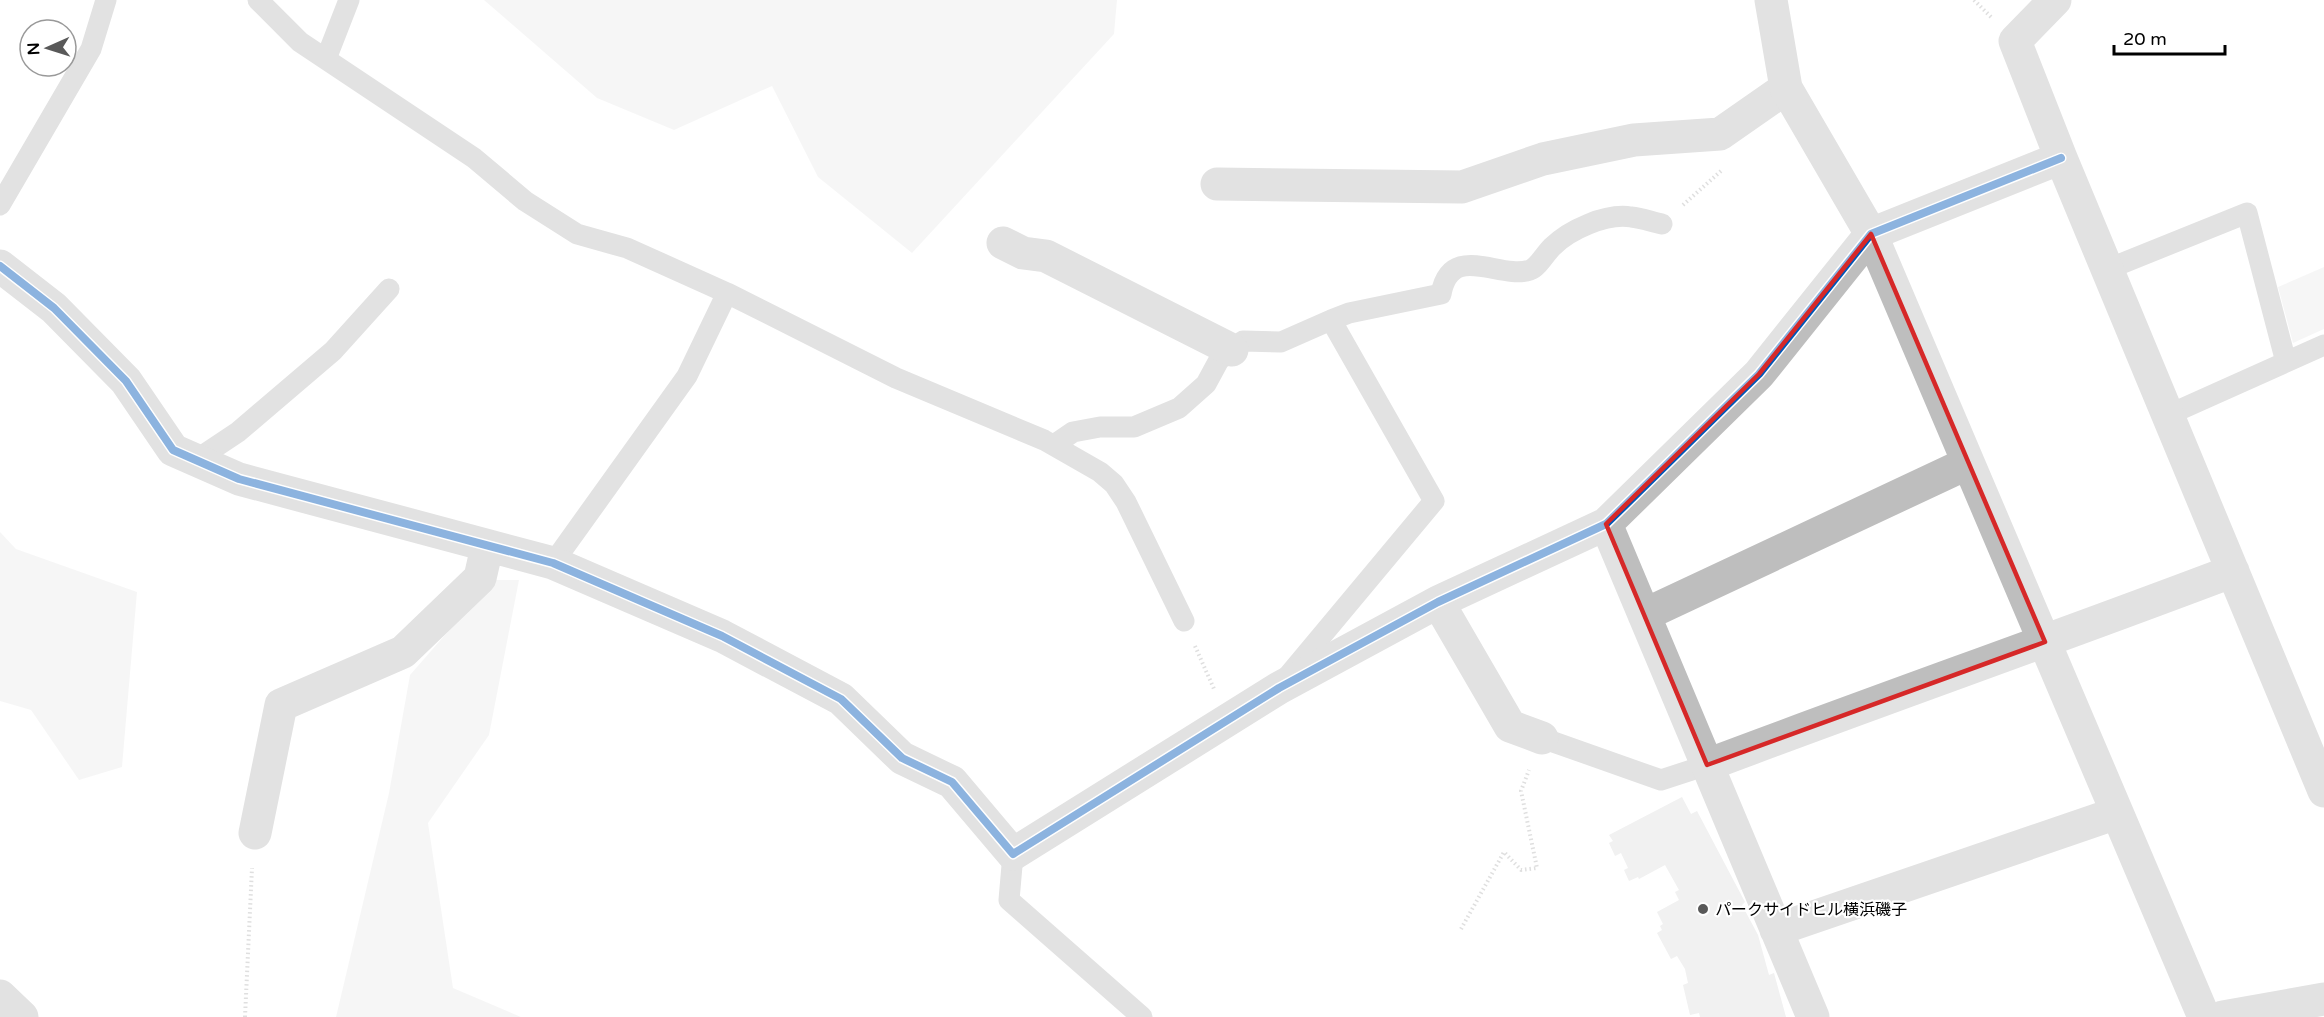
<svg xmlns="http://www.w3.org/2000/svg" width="2324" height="1017" viewBox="0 0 2324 1017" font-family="'Varela Round','Noto Sans JP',sans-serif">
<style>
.green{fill:#ececec}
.building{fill:#dfdfdf}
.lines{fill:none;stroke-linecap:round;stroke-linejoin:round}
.path{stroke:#b9b9b9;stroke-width:4;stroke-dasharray:1.5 3;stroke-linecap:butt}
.service{stroke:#bebebe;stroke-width:21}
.minor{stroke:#bebebe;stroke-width:33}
.tertiary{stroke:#bebebe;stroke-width:33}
.cycleway-casing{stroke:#fff;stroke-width:11}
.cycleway{stroke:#0057b8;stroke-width:8}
.marked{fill:none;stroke:#d62828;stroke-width:4.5;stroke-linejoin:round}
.poi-dot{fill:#595959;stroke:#fff;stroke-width:2}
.labels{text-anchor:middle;stroke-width:4.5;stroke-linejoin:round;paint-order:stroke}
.poi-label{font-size:16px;fill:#000;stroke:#fff;text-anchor:start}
</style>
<rect width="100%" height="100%" fill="#fff"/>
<!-- green -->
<path class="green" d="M484,0H1117L1114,34L912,253L818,177L772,86L674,130L597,98Z
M2324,267V329L2293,343L2278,287Z
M0,532L16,549L137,592L122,767L79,780L31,710L0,701Z
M493,580H519L489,735L428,823L453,988L521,1017H336L389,793L410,675Z"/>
<!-- building -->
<path class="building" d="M1682,797L1691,814L1697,811L1745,902L1742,905L1758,935L1769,975L1774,973L1786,1017H1700L1699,1013L1690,1015L1683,985L1688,983L1685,969L1677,956L1671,959L1657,933L1662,930L1660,926L1663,924L1657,912L1679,900L1675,892L1679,890L1665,865L1639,879L1638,877L1629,881L1624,870L1628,868L1621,853L1615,856L1609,843L1613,841L1609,835Z"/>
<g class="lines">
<!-- path -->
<path class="path" d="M1974,0L1991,17
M1683,205L1722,170
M1195,646L1214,689
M1461,929L1504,852L1521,870L1537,868L1521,791L1529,770
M245,1017L252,868"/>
<!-- service -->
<path class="service" d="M258,0L300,42L474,158L525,201L577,234L627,248L727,293L896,378L1044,440L1100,472L1114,484L1126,502L1184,621
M326,59L349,0
M0,205L91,49L106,0
M2108,269L2247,213L2286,362
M1331,320L1349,313L1441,294C1451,241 1499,280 1530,270C1538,267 1545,254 1552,247C1569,230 1606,213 1631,217C1642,218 1652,222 1662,224
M2168,415L2324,345
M1054,445L1073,432L1100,427H1134L1179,408L1206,384L1219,360L1243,341L1281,342L1331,320L1434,501L1288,676
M196,460L238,432L333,351L389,289
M553,563L687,376L727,293
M1542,738L1661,780L1707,765
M1013,854L1009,900L1142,1017"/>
<!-- minor -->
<path class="minor" d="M2055,0L2015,41L2061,158L2324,791
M1217,184L1462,187L1543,159L1634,140L1720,134L1786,88
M1871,234L2204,1017
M1003,243L1023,253L1046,256L1232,350
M0,266L54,308L126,381L173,450L239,479L553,563L722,636L841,699L902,758L952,782L1013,854L1279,688L1438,602L1606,524L1759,374L1871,234L2061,158
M1606,524L1813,1017
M1438,602L1510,726L1542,738
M1644,615L1968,463
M1707,765C1882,699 2059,637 2233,571
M255,833L281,705L403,652L480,578L487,547
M1776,930L2117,813
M0,996L22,1017
M2223,1017L2324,999"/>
<!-- tertiary -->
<path class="tertiary" d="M1771,0L1786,88L1871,234"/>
<!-- cycleway casing -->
<g class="cycleway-casing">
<path id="cycleway" d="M0,266L54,308L126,381L173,450L239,479L553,563L722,636L841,699L902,758L952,782L1013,854L1279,688L1438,602L1606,524L1759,374L1871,234L2061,158"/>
</g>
<!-- cycleway -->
<use href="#cycleway" class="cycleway"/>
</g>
<!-- marked area -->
<path d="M0 0H2324V1017H0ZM1871,234L2045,642L1707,765L1606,524L1759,374Z" fill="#fff" fill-opacity=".55" fill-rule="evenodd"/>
<path class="marked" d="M1871,234L2045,642L1707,765L1606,524L1759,374Z"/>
<!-- markers -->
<circle class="poi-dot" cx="1703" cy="909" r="6"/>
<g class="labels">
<!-- poi labels -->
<g class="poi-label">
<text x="1715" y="915">パークサイドヒル横浜磯子</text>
</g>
</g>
<!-- north arrow -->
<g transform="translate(48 48) rotate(267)"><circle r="28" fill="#ffffff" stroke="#999999" stroke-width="1.5"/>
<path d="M0-4.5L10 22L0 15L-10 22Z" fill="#595959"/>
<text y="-9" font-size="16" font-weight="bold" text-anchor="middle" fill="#000000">N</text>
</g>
<!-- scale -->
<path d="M2114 45v9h111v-9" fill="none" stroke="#000000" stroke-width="3"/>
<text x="2123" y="45" font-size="18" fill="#000000" stroke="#ffffff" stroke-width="4.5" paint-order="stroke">20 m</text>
</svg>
